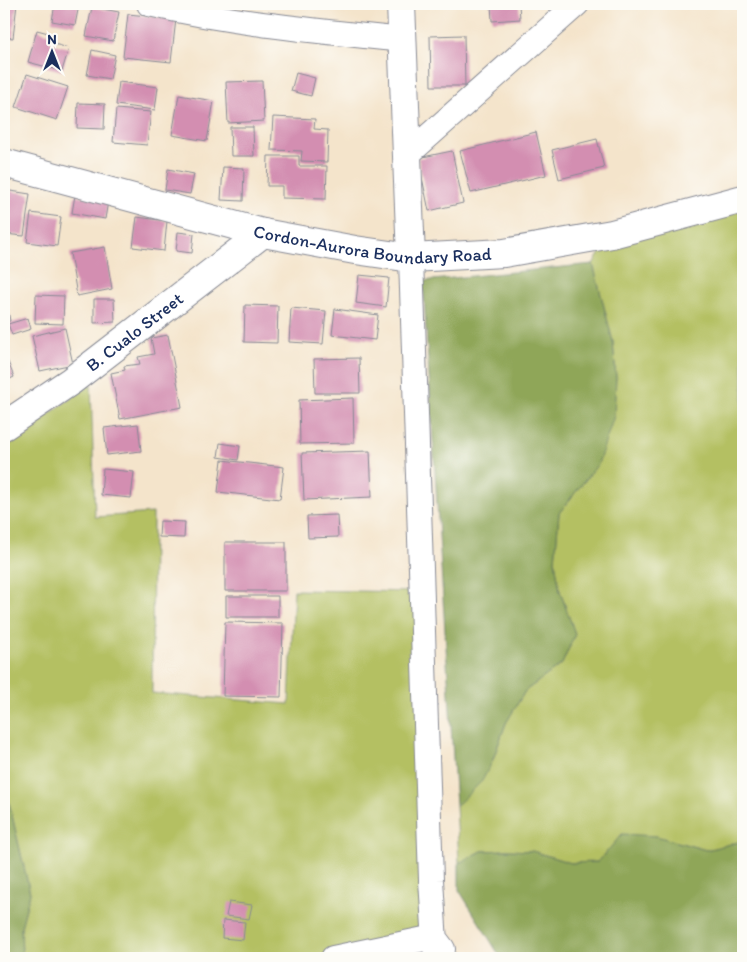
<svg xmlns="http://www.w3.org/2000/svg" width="747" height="962" viewBox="0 0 747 962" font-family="Itim,sans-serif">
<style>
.green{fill:#b4c062;stroke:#687860}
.forest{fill:#8fa658;stroke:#556a5b}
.building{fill:#d38eb1}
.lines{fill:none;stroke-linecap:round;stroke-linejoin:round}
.minor-casing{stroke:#888a94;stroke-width:26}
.tertiary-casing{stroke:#888a94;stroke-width:30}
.primary-casing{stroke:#888a94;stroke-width:30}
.minor{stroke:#fff;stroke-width:24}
.tertiary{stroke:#fff;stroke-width:28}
.primary{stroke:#fff;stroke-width:28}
.labels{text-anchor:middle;stroke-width:5;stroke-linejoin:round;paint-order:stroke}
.street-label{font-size:18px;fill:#1b2f5e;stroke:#fdfcf7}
</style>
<rect width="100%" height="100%" fill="#fdfcf7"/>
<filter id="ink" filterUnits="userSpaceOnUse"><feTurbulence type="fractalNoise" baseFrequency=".02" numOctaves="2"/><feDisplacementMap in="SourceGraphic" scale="10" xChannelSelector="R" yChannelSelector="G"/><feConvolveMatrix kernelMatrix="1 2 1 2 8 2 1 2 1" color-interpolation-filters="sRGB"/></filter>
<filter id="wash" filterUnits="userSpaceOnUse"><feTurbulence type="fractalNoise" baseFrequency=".0096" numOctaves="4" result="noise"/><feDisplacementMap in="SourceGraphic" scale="20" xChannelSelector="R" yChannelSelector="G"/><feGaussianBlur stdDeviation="1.12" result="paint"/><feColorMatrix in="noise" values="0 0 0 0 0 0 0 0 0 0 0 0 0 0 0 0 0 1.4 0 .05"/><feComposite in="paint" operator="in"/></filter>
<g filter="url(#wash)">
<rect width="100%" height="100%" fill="#f4e4cb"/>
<!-- green -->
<path class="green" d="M743,199V841L706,850L656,836L598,862L571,863L532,851L507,850L482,851L459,863L456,806L492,762L506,723L525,691L562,664L575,634L560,591L555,561L559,513L598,464L616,378L613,342L593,264L612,234Z
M91,384L95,517L153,513L152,693L289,704L294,590L422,592L434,937L333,958H22L21,927L30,893L4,781V446Z"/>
<!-- forest -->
<path class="forest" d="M593,264L613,342L616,378L614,416L598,464L559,513L555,561L560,591L575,634L562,664L525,691L506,723L492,762L482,781L456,806L423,281Z
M4,781L30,893L21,927L22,958H4Z
M622,834L656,836L706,850L743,841V958H501L459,890V863L482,851L507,850L532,851L571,863L598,862Z"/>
<g id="blocks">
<!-- building -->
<path class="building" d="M4,4H17L13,38L4,37Z
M55,4L79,5L75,25L52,21Z
M491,4H519L520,19L492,21Z
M92,7L119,12L113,41L86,36Z
M128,14L176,19L171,62L123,57Z
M37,30L52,34L50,43L69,48L62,71L28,62Z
M464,35L465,86H431L430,36Z
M92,50L115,55L110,79L87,75Z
M296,73L315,78L311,96L291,91Z
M27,74L68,87L57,120L16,107Z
M262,81L264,121L228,123L226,82Z
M119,82L158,87L155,110L116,105Z
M179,95L214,101L207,141L172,135Z
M78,103L105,104L104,129L77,128Z
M116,109L151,112L147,145L113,142Z
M273,117L315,119L314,129L328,130L327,162L301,161L302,151L271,150Z
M230,127H253L254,156H231Z
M536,132L546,175L471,193L460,151Z
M597,139L604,168L559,179L552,150Z
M452,151L463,203L429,211L418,158Z
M268,156H299V166H327L326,199L282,198V186H267Z
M223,167L244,168L243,201L221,200Z
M168,169L194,174L190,194L165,190Z
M4,190L30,194L24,236L4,234Z
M75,195L108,201L105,219L72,213Z
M31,213L61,217L57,246L27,242Z
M137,217L167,221L164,251L133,247Z
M178,232L194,234L192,253L176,251Z
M105,247L112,289L77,296L70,253Z
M359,275L389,278L386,307L356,303Z
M4,288L10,321L4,322Z
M36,295L64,296L63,324L35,323Z
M94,299H114L115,322L94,323Z
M245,305L278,306L277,343L244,342Z
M291,308L326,311L323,344L289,342Z
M335,309L378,315L375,340L332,335Z
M28,318L31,329L12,335L8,324Z
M65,328L73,364L40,371L32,336Z
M168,335L182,407L120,419L111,373L125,370L124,366L140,364L138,357L154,354L151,338Z
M4,352L14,377L4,382Z
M359,358L360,393H315L314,359Z
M353,398L354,443L300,444L299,400Z
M138,424L141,451L107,455L104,428Z
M220,443L240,446L238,460L218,457Z
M370,451L372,497L304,500L302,453Z
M222,460L284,467L280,499L218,492Z
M103,469L134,472L131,498L101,495Z
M337,515L338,537L308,538L307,516Z
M160,521L185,522L184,538L159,537Z
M225,542H286V591H225Z
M226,596H278V617H226Z
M225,622L283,623L281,697L223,696Z
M229,902L252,905L249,919L226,916Z
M223,920L245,922L243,940L222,938Z"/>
</g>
</g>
<g filter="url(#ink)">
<use href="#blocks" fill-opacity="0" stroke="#888a94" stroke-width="1"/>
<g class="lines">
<!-- minor casing -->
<g class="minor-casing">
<path id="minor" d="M149,4C232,23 317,31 403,40
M406,156L577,4
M411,258L431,880L436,958
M333,958L434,937L443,949"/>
</g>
<!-- tertiary casing -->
<g class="tertiary-casing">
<g id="tertiary">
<path d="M401,4L411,258"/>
<path id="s1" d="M4,426L71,381L263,233"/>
</g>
</g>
<!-- primary casing -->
<g class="primary-casing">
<g id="primary">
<path id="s2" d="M4,163L263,233L355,250L411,258L504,253L612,234L743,199"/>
</g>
</g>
<!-- minor -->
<use href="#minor" class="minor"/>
<!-- tertiary -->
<use href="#tertiary" class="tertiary"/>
<!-- primary -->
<use href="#primary" class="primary"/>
</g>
</g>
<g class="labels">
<!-- street labels -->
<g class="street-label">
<text dy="6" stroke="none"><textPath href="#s2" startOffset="379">Cordon-Aurora Boundary Road</textPath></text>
<text dy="6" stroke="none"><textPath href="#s1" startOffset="161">B. Cualo Street</textPath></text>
</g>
</g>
<!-- margin -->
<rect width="747" height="962" fill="none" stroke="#fdfcf7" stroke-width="20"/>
<!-- north arrow -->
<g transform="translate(52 52)" stroke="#fdfcf7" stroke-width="4" paint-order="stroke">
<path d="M0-4L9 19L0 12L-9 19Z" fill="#1b2f5e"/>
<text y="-8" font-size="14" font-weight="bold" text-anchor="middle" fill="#1b2f5e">N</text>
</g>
</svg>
